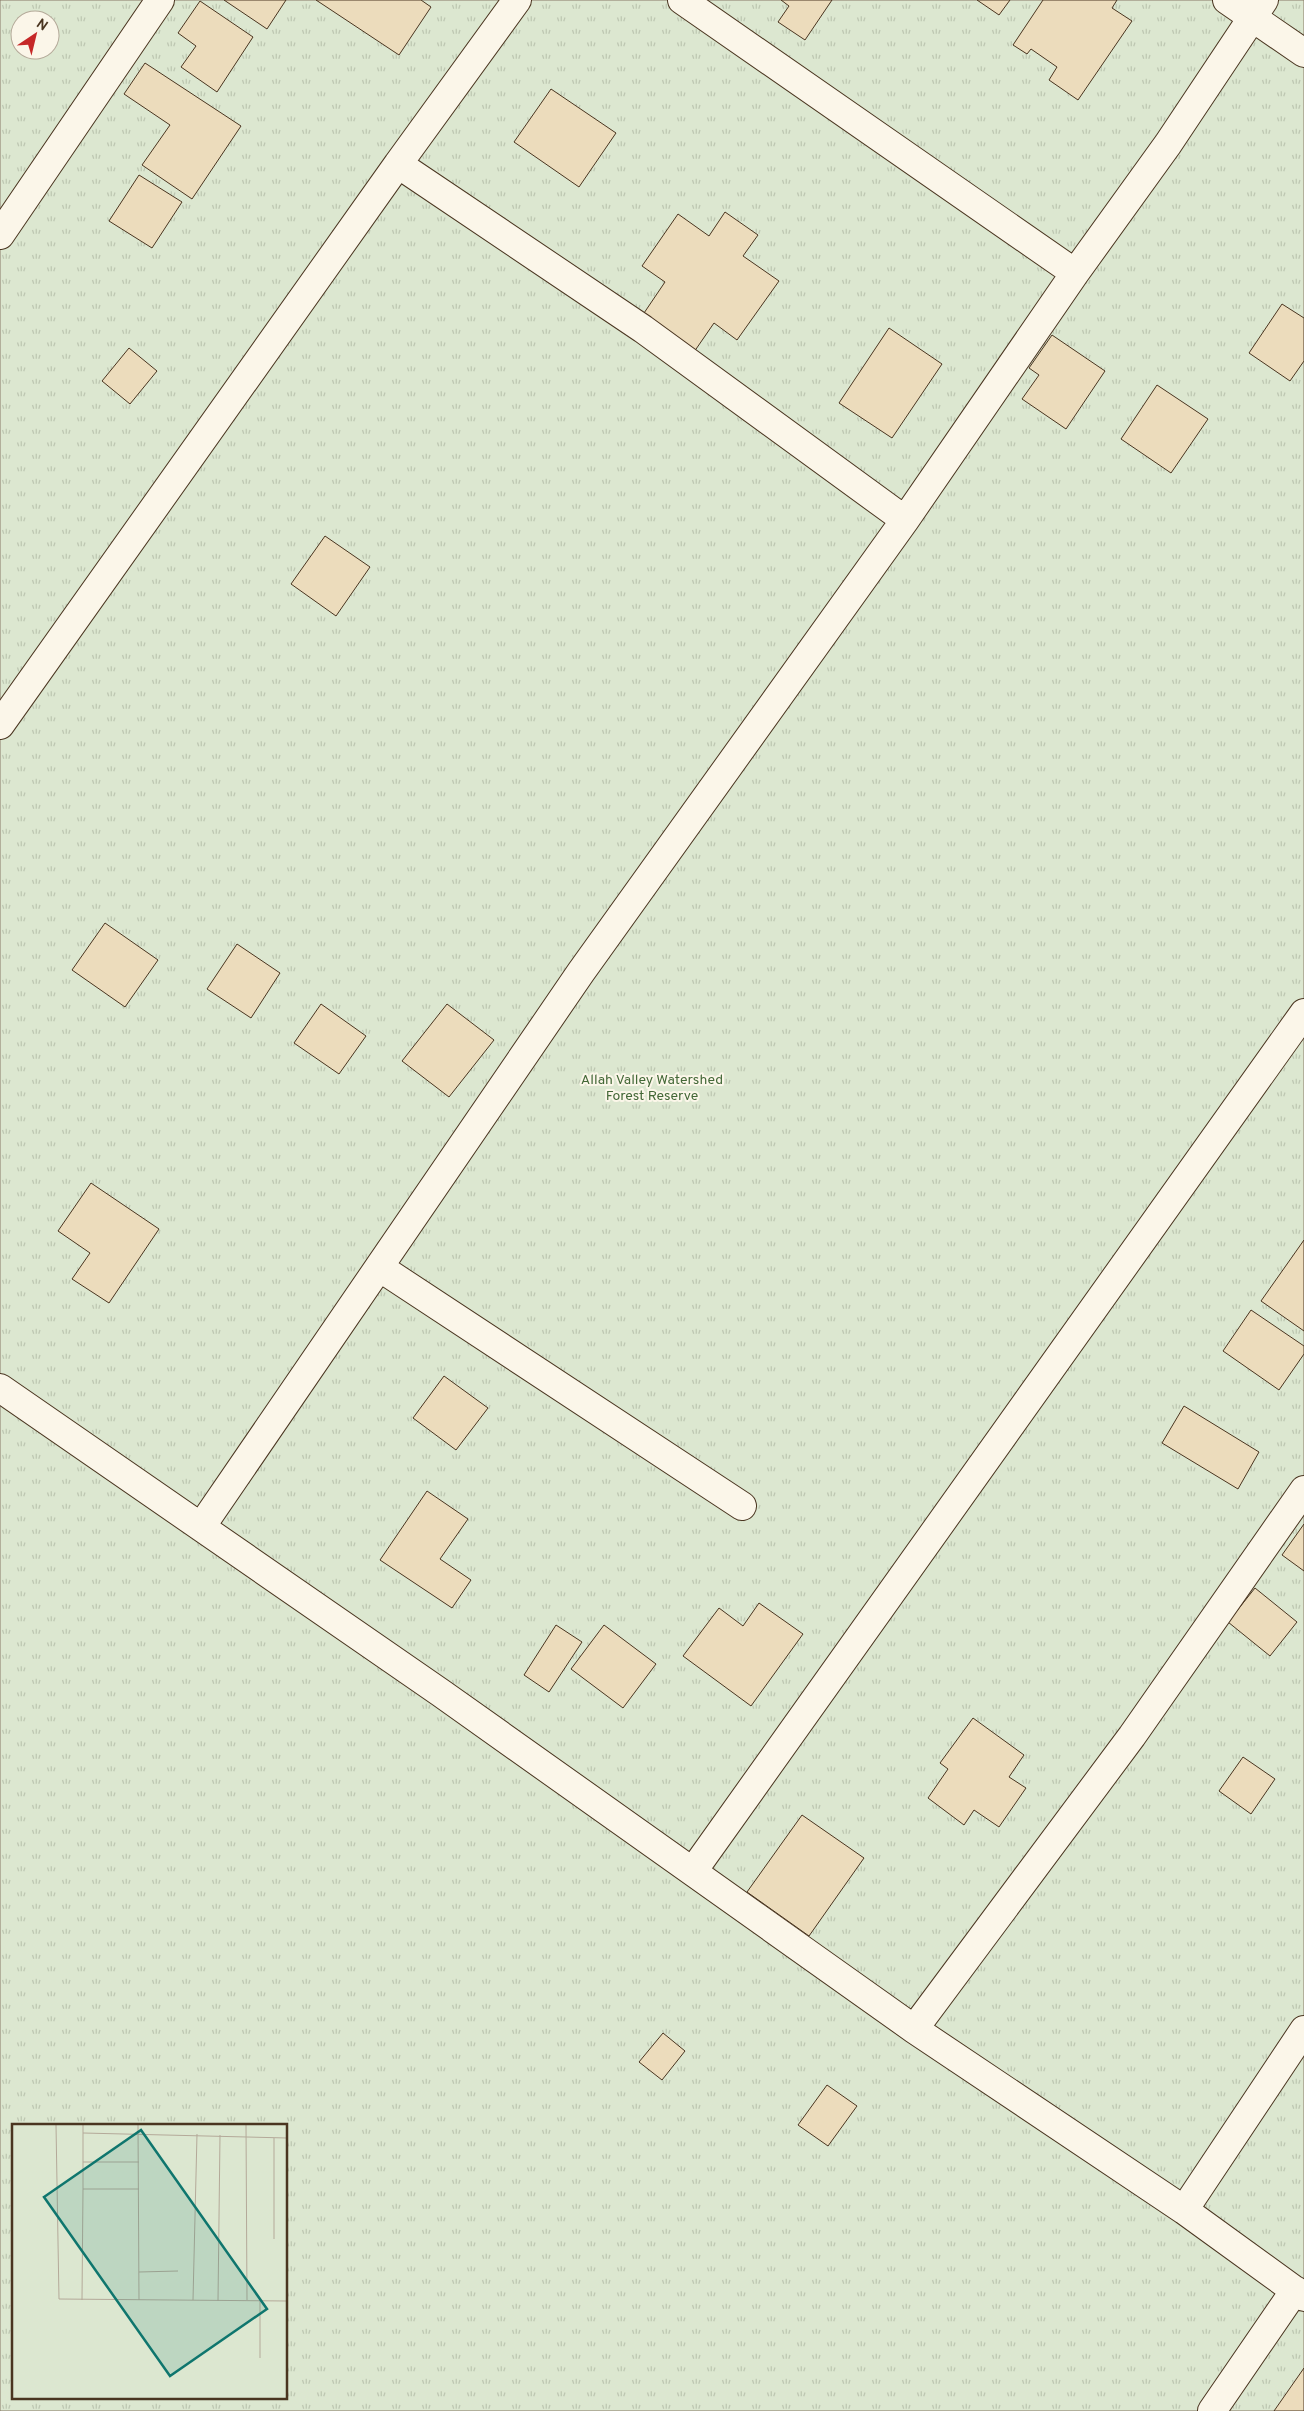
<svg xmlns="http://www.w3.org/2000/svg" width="1304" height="2411" viewBox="0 0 1304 2411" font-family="Overpass,sans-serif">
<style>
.park{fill:url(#park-tufts);stroke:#887966;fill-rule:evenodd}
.building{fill:#ecdcbc;stroke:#4a3520}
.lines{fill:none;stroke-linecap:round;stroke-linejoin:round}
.minor-casing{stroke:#4a3520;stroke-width:30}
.minor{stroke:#fbf6e9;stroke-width:28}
.labels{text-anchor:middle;stroke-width:4;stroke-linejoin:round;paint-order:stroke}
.park-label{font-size:14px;fill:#436837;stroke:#fbf6e9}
.inset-road{fill:none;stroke:#b4a999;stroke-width:1}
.view{fill:#0f766e;fill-opacity:0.15;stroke:#0f766e;stroke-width:2.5}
.inset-edge{fill:none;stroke:#4a3520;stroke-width:2.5}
</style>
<defs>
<pattern id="park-tufts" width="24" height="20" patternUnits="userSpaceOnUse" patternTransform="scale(1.25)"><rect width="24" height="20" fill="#dce7d0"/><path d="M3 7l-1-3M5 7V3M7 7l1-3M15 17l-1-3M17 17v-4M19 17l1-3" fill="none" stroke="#bec7b2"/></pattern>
</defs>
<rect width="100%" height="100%" fill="#fbf6e9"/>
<!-- park -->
<path class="park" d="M0,0H1304V2411H0ZM20,20H50V50H20ZM14,2125H286V2397H14Z"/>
<!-- building -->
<path class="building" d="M224,0H286L267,29Z
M316,0H421L431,7L399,55Z
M781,0H832L805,40L778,22L789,6Z
M977,0H1010L999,15Z
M1043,0H1117L1112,8L1132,21L1078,100L1049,80L1057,67L1031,49L1027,54L1013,45Z
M200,1L253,37L217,92L181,67L196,46L178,33Z
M145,63L241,126L192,199L142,165L170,125L124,94Z
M551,89L616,133L579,187L514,142Z
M139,175L182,202L152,248L109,221Z
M725,212L758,235L743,256L779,281L737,340L714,323L694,352L642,316L665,282L642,266L678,214L709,236Z
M1282,304L1304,318V361L1290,381L1249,353Z
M889,328L942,364L892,438L839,403Z
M1052,335L1105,371L1066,429L1022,399L1039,375L1029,368Z
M129,348L157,371L130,404L102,381Z
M1157,385L1208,419L1171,473L1121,439Z
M325,536L370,567L336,616L291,584Z
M105,923L158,960L125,1007L72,970Z
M237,944L280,973L251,1018L207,989Z
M321,1004L366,1036L339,1074L294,1043Z
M447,1004L494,1040L449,1097L402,1061Z
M91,1183L159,1229L109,1303L72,1279L90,1253L58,1231Z
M1304,1240V1331L1261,1301Z
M1251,1310L1304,1346V1354L1279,1390L1223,1351Z
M444,1376L488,1408L456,1450L413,1418Z
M1184,1406L1259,1452L1238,1489L1162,1443Z
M427,1491L468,1519L440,1559L471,1580L452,1608L380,1560Z
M1304,1524V1571L1282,1555Z
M1255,1588L1297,1622L1270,1656L1228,1622Z
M759,1603L803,1634L751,1706L683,1656L719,1608L743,1626Z
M556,1625L582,1642L549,1692L524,1675Z
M604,1625L656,1664L623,1708L571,1669Z
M973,1718L1024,1755L1009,1777L1026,1788L999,1827L974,1810L964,1825L928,1798L948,1769L940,1763Z
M1243,1757L1275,1779L1251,1814L1219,1791Z
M802,1815L864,1858L809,1936L747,1892Z
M663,2033L685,2051L662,2080L639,2062Z
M827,2085L857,2106L828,2146L798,2125Z
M1304,2368V2411H1274Z"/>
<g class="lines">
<!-- minor casing -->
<g class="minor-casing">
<path id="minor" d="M517,0L398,164L643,329L905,520
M682,0L1075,273
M1227,0L1304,53
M0,235L160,0
M0,725L398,164
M379,1267L742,1506
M0,1388L441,1693L914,2029L1184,2210L1304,2297
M201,1527L581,972L905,520L1075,273L1168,144L1264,0
M693,1871L1304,1013
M914,2029L1132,1736L1304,1490
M1184,2210L1304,2030
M1212,2411L1295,2290"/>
</g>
<!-- minor -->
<use href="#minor" class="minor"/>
</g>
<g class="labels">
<!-- park labels -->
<g class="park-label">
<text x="652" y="1084">Allah Valley Watershed<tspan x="652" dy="16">Forest Reserve</tspan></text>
</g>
</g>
<!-- overview -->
<g transform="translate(12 2124)">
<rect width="275" height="275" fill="#fbf6e9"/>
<path d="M0,1H275V274H0Z" fill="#dce7d0"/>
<path class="inset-road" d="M44,1L47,175L275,177M71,1V65H127M126,1L127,176M234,1L235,176M71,9L275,14M262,14V115M71,38H127M127,148L166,147M70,176L71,65M181,176L185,10M248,176V234M206,177L208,11"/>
<path class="view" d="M129,6L255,185L158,252L32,73Z"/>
<rect width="275" height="275" class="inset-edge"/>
</g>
<!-- north arrow -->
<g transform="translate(35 35) rotate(35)"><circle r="24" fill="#fbf6e9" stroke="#b4a999"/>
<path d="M0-4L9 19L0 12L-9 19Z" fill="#c62828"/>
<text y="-8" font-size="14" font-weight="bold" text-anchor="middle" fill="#4a3520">N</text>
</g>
</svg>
